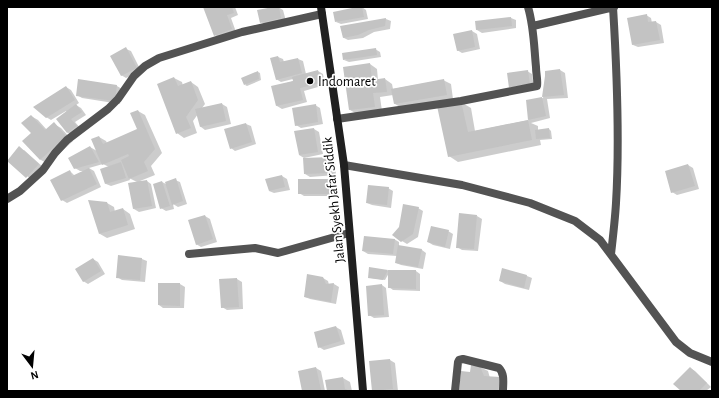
<svg xmlns="http://www.w3.org/2000/svg" width="719" height="398" viewBox="0 0 719 398" font-family="'Alegreya Sans',sans-serif">
<style>
.shadow{fill:#0003}
.building{fill:#c3c3c3}
.lines{fill:none;stroke-linecap:round;stroke-linejoin:round}
.street{stroke:#535353;stroke-width:8}
.secondary{stroke:#202020;stroke-width:8}
.poi-dot{fill:#000;stroke:#fff;stroke-width:1.5}
.labels{text-anchor:middle;stroke-width:3.5;stroke-linejoin:round;paint-order:stroke}
.poi-label{font-size:14px;fill:#000;stroke:#fff;text-anchor:start}
.street-label{font-size:14px;fill:#000;stroke:#fff}
</style>
<rect width="100%" height="100%" fill="#fff"/>
<!-- shadow -->
<path class="shadow" d="M204,7H235L238,15L231,18L236,32L220,38L215,35Z
M278,7L283,10L286,21L266,25L261,22Z
M362,7L366,10L368,19L341,24L336,22Z
M646,15L651,18L652,23L656,22L661,25L664,43L638,47L633,45Z
M511,18L516,20V28L482,33L477,30L476,22Z
M386,19L391,21L390,29L374,32L363,38L348,40L344,38L342,27Z
M472,31L477,34L480,49L462,53L457,50Z
M126,49L131,51L141,71L126,78L121,75Z
M375,49L380,52L381,57L349,62L344,60Z
M278,57L283,59L284,62L298,59L303,61L306,74L318,71L323,74L325,85L304,91L307,102L282,109L277,106L272,87L294,81L293,79L281,82L276,79Z
M370,64L377,69L378,80L385,79L392,84L393,89L443,80L451,84L453,99L402,108L395,104L393,95L380,97L382,111L357,114L350,110Z
M560,70L565,73L568,98L547,99L550,118L531,123L538,126V131L549,129L551,131L552,139L540,140L541,145L458,162L449,156L461,102L471,108L475,131L529,120L527,101L543,98L546,76Z
M527,71L532,74L534,87L508,74Z
M258,72L260,73L261,80L247,86L245,85Z
M174,78L182,82L183,86L191,82L198,87L205,104L202,108L222,104L227,107L231,124L205,130L201,127L198,114L193,121L197,133L184,138L177,133Z
M79,80L117,86L122,89L120,104L82,98L77,95Z
M66,87L71,90L79,103L76,105L81,108L86,115L75,122L81,129L73,135L68,133L58,119L67,112L66,111L51,120L46,117Z
M315,105L320,108L323,124L301,128L296,125Z
M138,111L145,115L162,153L151,166L155,175L140,181H147L151,184L156,208L139,212L134,209L137,182L129,178L130,180L111,186L106,184L109,167L103,164L89,168L94,171L101,187L67,203L62,200L70,171L75,176L85,171H80L75,168L90,147L97,151L99,137L106,141L107,143L138,130Z
M31,116L38,120L47,130L54,124L61,128L73,141L48,164L41,160L24,141L32,133Z
M246,124L251,126L256,144L235,151L231,148Z
M314,129L319,132L323,154L304,158L299,155Z
M24,150L43,167L32,180L8,161Z
M330,158L335,161L336,175L310,177L305,174Z
M688,165L693,168L699,189L677,195L672,192Z
M282,176L287,179L290,190L274,193L269,191Z
M175,180L180,182L187,204L178,207L173,204L174,209L166,211L161,208L162,182L166,184Z
M331,180L336,183V196H304L299,193Z
M388,188L393,191L391,208L372,205L367,203Z
M107,203L114,207L115,212L123,209L130,214L135,229L107,238L100,234Z
M418,208L423,211L418,237L407,244L402,241Z
M205,216L210,219L217,242L201,247L196,244Z
M477,216L482,219L478,251L462,250L457,247Z
M448,231L453,234L450,249L433,245L428,242Z
M394,239L399,242V246L422,250L426,253L423,269L401,265L396,263L397,256L368,254L363,251Z
M119,257L142,259L147,261L145,282L122,280L117,277Z
M93,259L98,262L105,274L88,284L83,281Z
M370,268L388,271H416L420,274V291L393,290L389,287V273L385,280L371,278Z
M503,270L527,276L532,278L529,290L505,284L500,281Z
M323,278L328,281L329,285L334,284L339,287L336,304L310,299L305,297Z
M237,279L242,282L243,309L227,310L222,307Z
M180,284L185,287L184,308H163L159,305Z
M382,285L386,288L389,317L374,318L369,315Z
M336,327L341,330L345,344L324,350L319,347Z
M390,360L395,363L398,391H375L373,390L370,362Z
M480,367L488,371L490,378H500L507,382V391H460L471,373Z
M316,368L321,371L325,391H303L299,372Z
M690,368L695,371L711,387L706,391H682Z
M343,378L350,382L352,391H328Z"/>
<!-- building -->
<path class="building" d="M203,7H232L234,13L227,15L232,29L214,36Z
M273,7H279L281,18L260,23L257,10Z
M357,7H362L364,17L335,22L333,12Z
M647,14L648,22L656,21L660,40L632,45L627,18Z
M511,17L512,26L476,30L475,21Z
M386,18L385,26L369,30L358,35L343,38L340,26Z
M472,30L475,47L457,51L453,34Z
M126,47L137,68L121,76L110,56Z
M376,48L377,55L343,60L342,53Z
M278,56L280,62L298,58L302,73L276,80L270,58Z
M370,63L372,80L385,78L387,92L373,93L375,107L349,110L343,67Z
M560,69L564,95L542,97L545,76V71Z
M318,70L321,83L300,88L303,100L276,106L271,86L293,81L292,77Z
M528,70L530,85L509,88L507,73Z
M258,71L259,79L244,85L241,78Z
M174,77L178,86L191,81L198,100L186,117L191,128L176,134L157,84Z
M78,79L117,85L115,101L76,96Z
M444,79L447,95L394,104L391,89Z
M66,86L75,100L46,118L33,107Z
M542,97L546,116L528,120L526,100Z
M461,101L468,132L528,120L532,140L448,157L437,106Z
M222,103L226,121L200,127L195,109Z
M76,104L82,112L71,119L77,126L67,133L56,119Z
M316,104L318,122L295,126L292,108Z
M138,110L155,149L144,162L148,171L129,179L121,160L129,156L128,154L102,165L91,139L99,136L103,144L137,129L130,113Z
M31,115L45,130L54,122L66,136L40,160L22,141L31,133L21,123Z
M246,123L252,142L230,149L224,129Z
M314,128L318,152L299,155L294,131Z
M549,128L550,138L536,139L535,130Z
M19,146L39,164L26,178L7,161Z
M90,146L99,162L74,169L68,158Z
M331,157V173L304,174L303,158Z
M121,162L126,178L105,184L100,169Z
M688,164L695,186L671,193L665,171Z
M89,168L97,184L61,201L50,180L70,170L72,176Z
M282,175L285,187L269,191L265,179Z
M176,178L183,201L172,205L165,182Z
M298,179H332V194H298Z
M147,180L152,206L133,209L128,183Z
M162,181L170,206L160,209L153,184Z
M368,185L389,187L387,205L366,203Z
M88,200L107,202L110,212L123,208L128,225L99,234Z
M403,204L419,207L413,234L401,242L392,235L399,227Z
M459,213L477,215L474,249L456,248Z
M205,215L213,239L196,245L188,220Z
M431,226L449,230L445,247L427,242Z
M364,236L395,239L393,254L362,251Z
M398,245L422,249L418,267L395,263Z
M118,255L142,258L140,280L116,278Z
M93,258L101,271L83,282L75,269Z
M369,267L388,270H416V289L388,288V270L383,280L368,278Z
M502,268L527,275L524,288L499,281Z
M307,274L323,277L326,284L334,283L331,302L304,297Z
M237,278L239,307L221,308L219,279Z
M158,283H180V306L158,305Z
M382,284L384,315L368,316L366,286Z
M336,326L341,341L318,348L314,332Z
M390,359L393,389L372,391L369,361Z
M471,365L480,366L484,376L500,377L498,391H459L461,371L470,372Z
M316,367L321,390L302,391L298,371Z
M690,367L707,383L699,391H681L673,384Z
M343,377L345,389L351,391H327L325,380Z"/>
<g class="lines">
<!-- street -->
<path class="street" d="M533,26L614,7
M337,119L461,101L537,86C538,80 536,74 536,67C534,47 534,27 528,7
M344,165L462,185L530,203L575,221L600,240L676,342L690,353L712,362
M7,199L20,191L43,170L55,153L67,140L108,109L118,99L134,76L145,66L159,58L242,32L322,14
M189,254L255,248L278,253L349,233
M611,254C613,237 615,220 616,203C620,138 617,72 613,7
M455,391L458,362L459,360L463,359L499,368C505,374 503,383 503,391"/>
<!-- secondary -->
<path class="secondary" d="M321,7L344,165L363,391"/>
</g>
<!-- markers -->
<circle class="poi-dot" cx="310" cy="81" r="4"/>
<g class="labels">
<!-- poi labels -->
<g class="poi-label">
<text x="318" y="86">Indomaret</text>
</g>
<!-- street labels -->
<g class="street-label">
<text transform="translate(333 200) rotate(-96)" y="5">Jalan Syekh Jafar Siddik</text>
</g>
</g>
<!-- border -->
<rect width="719" height="398" fill="none" stroke="#000000" stroke-width="16"/>
<!-- north arrow -->
<g transform="translate(32 366) rotate(164)" stroke="#ffffff" stroke-width="3" paint-order="stroke">
<path d="M0-3L7 15L0 10L-7 15Z" fill="#000000"/>
<text y="-6" font-size="11" font-weight="bold" text-anchor="middle" fill="#000000">N</text>
</g>
</svg>
